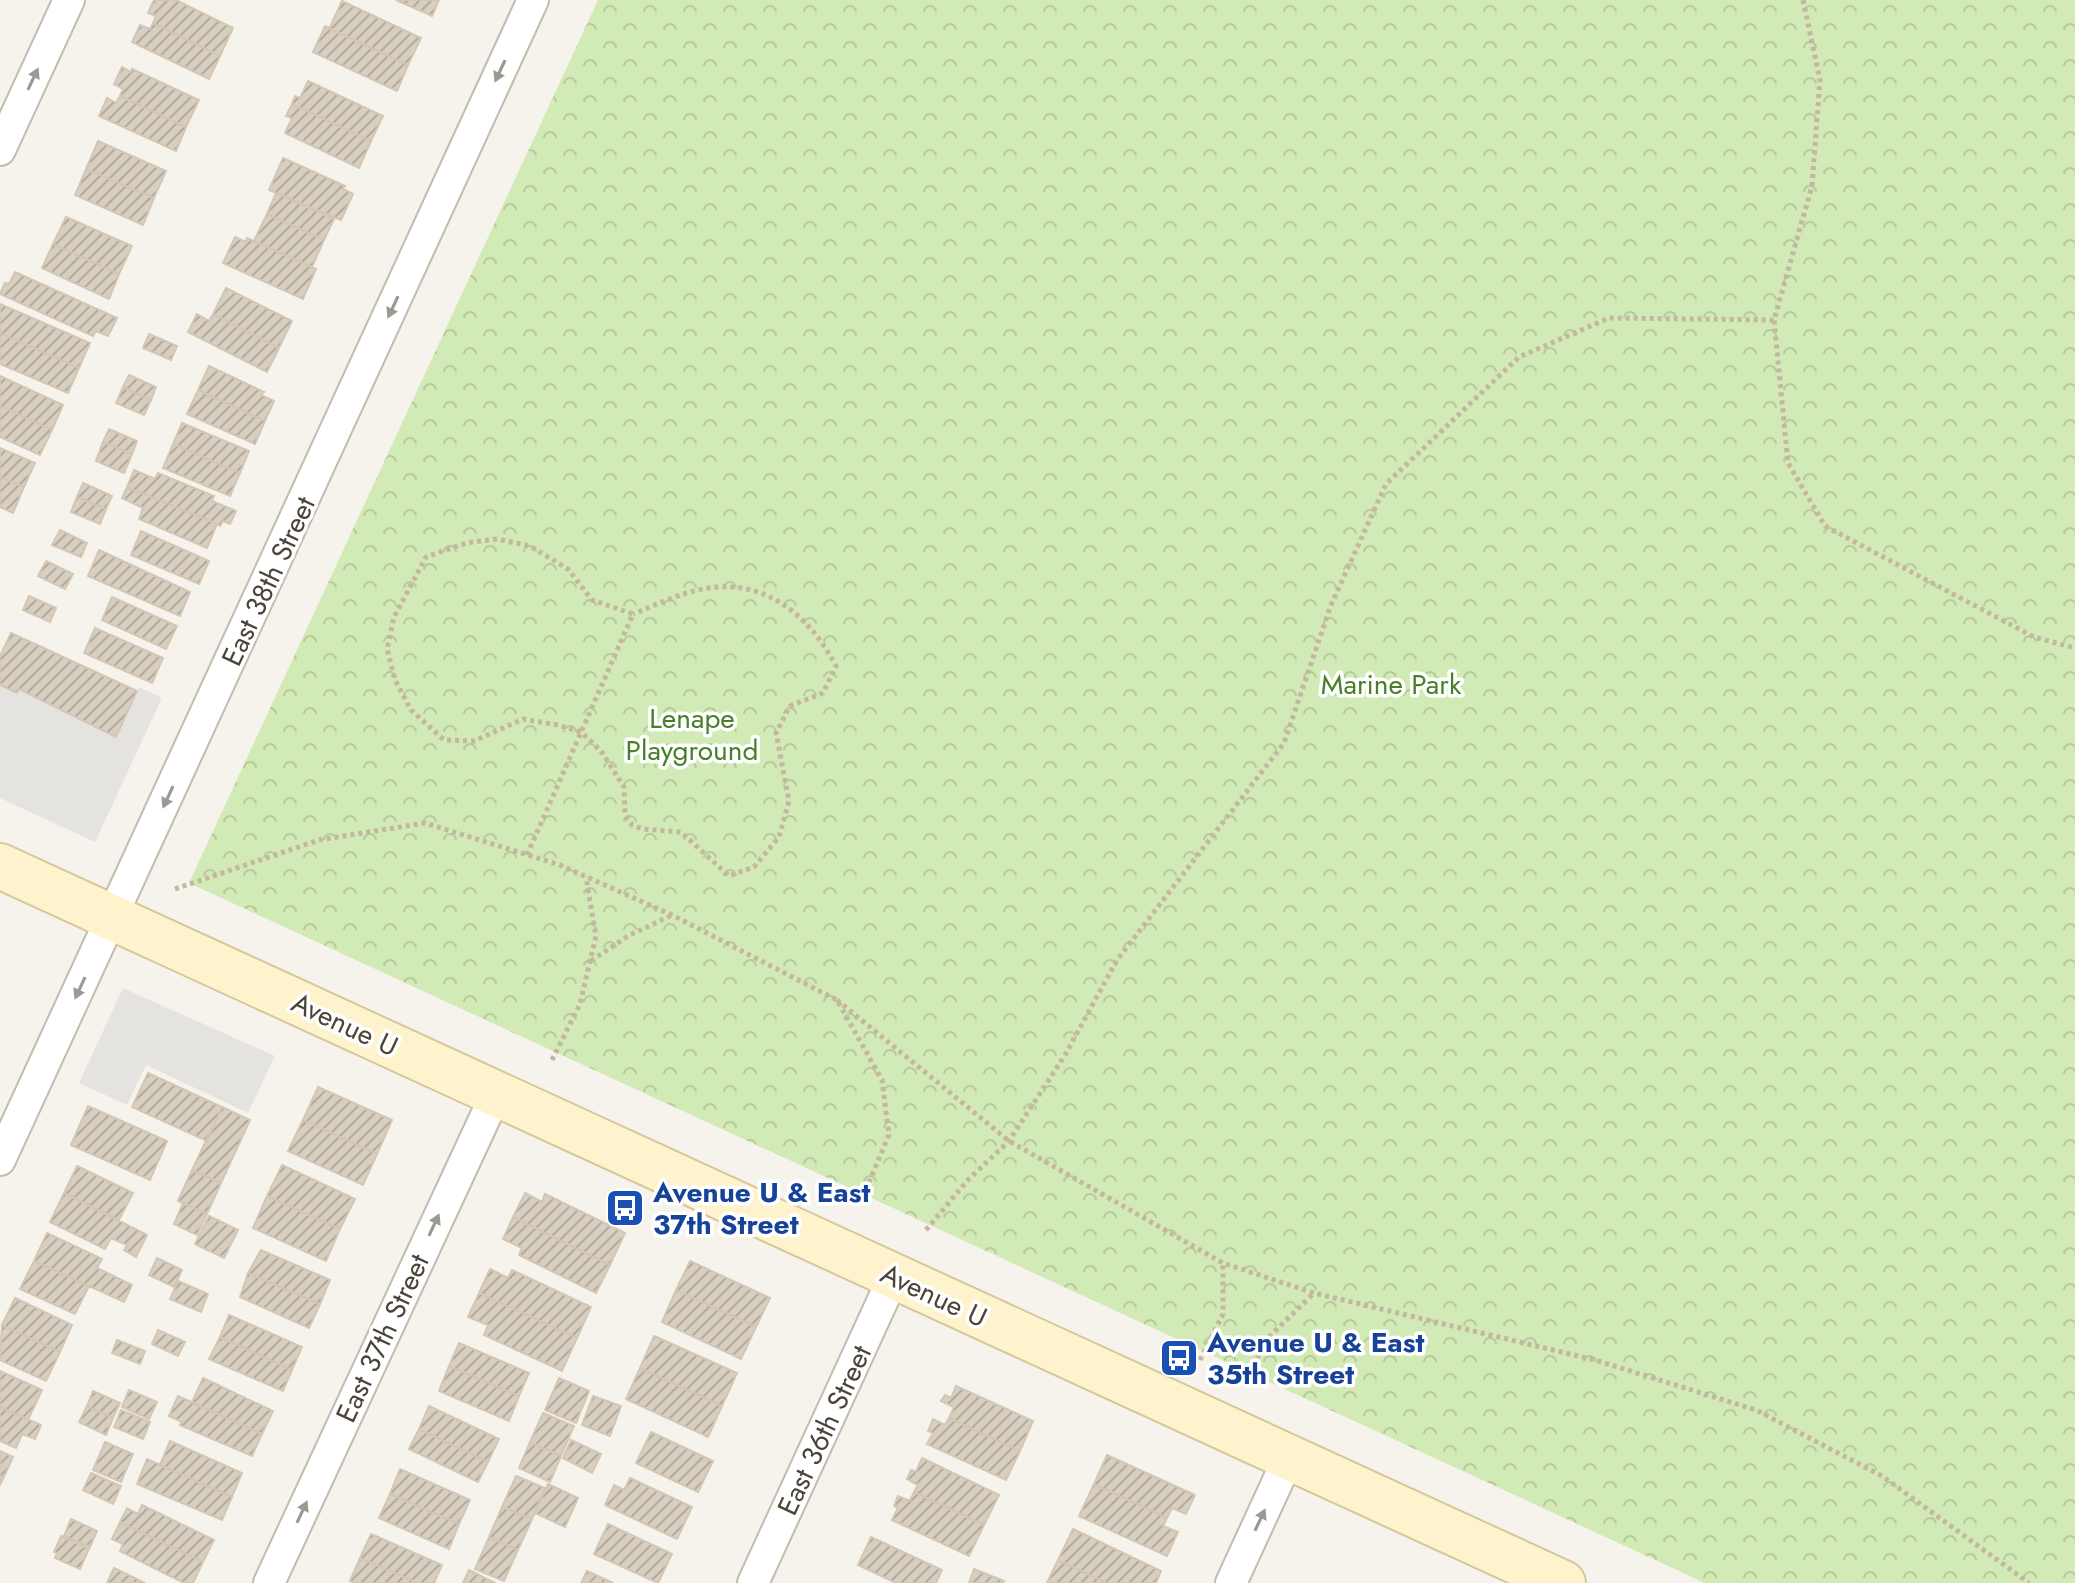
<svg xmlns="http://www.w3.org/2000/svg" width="2075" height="1583" viewBox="0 0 2075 1583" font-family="Jost,sans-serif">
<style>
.park{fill:url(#park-crowns)}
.parking{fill:#e5e3e0}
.building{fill:url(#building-hatch);stroke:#d3c7b4;stroke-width:2}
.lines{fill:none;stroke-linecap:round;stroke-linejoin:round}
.street-casing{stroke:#c2bbae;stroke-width:34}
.secondary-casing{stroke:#d6c79b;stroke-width:48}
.path{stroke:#c4b79f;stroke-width:5;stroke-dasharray:4 4;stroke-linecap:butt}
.street{stroke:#fff;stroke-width:30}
.secondary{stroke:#fff3cd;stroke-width:44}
.oneway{fill:#9c9892}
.labels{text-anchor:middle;stroke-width:7;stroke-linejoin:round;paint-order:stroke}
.street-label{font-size:28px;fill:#4b4439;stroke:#fff}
.park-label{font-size:28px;fill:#4a7f2a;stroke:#fff}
.transit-label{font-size:28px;font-weight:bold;fill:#164399;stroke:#fff;text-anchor:start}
</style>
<defs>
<pattern id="park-crowns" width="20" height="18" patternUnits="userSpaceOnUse" patternTransform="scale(2)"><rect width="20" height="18" fill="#d2eab5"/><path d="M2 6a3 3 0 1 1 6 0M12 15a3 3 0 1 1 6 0" fill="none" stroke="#b6ca9c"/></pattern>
<pattern id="building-hatch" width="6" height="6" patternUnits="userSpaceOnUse" patternTransform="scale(2)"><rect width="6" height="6" fill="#d8cfc1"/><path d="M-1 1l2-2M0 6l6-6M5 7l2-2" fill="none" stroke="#b1aa9e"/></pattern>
</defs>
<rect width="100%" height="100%" fill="#f6f3ec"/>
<!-- park -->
<path class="park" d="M598,0H2075V1583H1705L189,883Z"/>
<!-- parking -->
<path class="parking" d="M0,679L117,734L139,687L162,698L95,842L0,798Z
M123,988L275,1056L248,1113L146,1065L127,1105L79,1083Z"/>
<!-- building -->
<path class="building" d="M154,0H176L233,28L220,56L153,23L156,16L148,13Z
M396,0H439L432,16Z
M342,1L421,38L408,65L329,29Z
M153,23L220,56L209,79L132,42L140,25L150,29Z
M325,26L408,65L397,91L313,52Z
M122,67L131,72L132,69L199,100L186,127L120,96L123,89L114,84Z
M308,81L383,116L371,141L292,104L295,96L300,98Z
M120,96L186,127L176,151L99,116L107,98L116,103Z
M292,104L371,141L359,168L285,133L292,118L286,116Z
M98,141L166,171L154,198L86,169Z
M283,158L345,186L343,189L353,194L341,220L269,190Z
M86,169L154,198L143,225L75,195Z
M276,193L334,219L324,240L267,214Z
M267,214L324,240L312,267L254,241Z
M66,217L132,246L119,274L53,244Z
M235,237L246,242L247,238L316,269L303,299L223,263Z
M53,244L119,274L109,299L42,268Z
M15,272L117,318L108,336L96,331L93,336L0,294L5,283L9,284Z
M226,288L292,321L279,348L213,314Z
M0,304L90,343L79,368L0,333Z
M197,314L209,321L213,314L279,348L267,372L188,332Z
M0,333L79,368L68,393L0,364Z
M149,334L177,346L171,360L143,348Z
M209,366L264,392L261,395L274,401L265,421L198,390Z
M129,375L156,387L151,400L123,387Z
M0,376L63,405L52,430L0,406Z
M123,387L151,400L144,415L116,403Z
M198,390L265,421L255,444L187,414Z
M0,406L52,430L40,455L0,437Z
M182,423L249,451L240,473L173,444Z
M109,429L137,441L132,454L103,442Z
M103,442L132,454L124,473L96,461Z
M173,444L240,473L230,496L163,468Z
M0,448L35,463L24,487L0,477Z
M134,470L155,479L158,473L214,496L212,501L236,511L230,524L223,521L220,526L217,524L127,487Z
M0,477L24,487L13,513L0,507Z
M83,483L112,496L106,509L77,497Z
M127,487L217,524L207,548L139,519L143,508L122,498Z
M77,497L106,509L100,524L71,512Z
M60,530L87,543L81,557L52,545Z
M141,531L209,561L199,584L131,555Z
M99,550L190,592L180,616L88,576Z
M46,561L73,574L65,589L38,576Z
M29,596L56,608L50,622L23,610Z
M112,597L177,626L166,649L102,620Z
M95,628L163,658L152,683L84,653Z
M11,633L137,691L116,737L19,689L17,693L0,685V656Z
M148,1073L222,1107L207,1141L132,1107Z
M318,1087L392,1120L377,1154L303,1120Z
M88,1106L167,1141L150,1180L71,1145Z
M222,1107L250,1120L221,1183L192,1170Z
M303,1120L377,1154L363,1185L288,1151Z
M282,1165L355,1199L340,1229L267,1196Z
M77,1166L133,1193L119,1220L64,1193Z
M192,1170L221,1183L207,1214L178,1201Z
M64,1193L147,1235L136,1257L124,1250L127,1245L111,1238L105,1249L50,1222Z
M525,1193L542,1202L545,1194L625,1233L610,1265L513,1217Z
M267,1196L340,1229L326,1261L253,1228Z
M183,1203L207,1214L197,1235L174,1224Z
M209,1216L238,1230L224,1258L195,1244Z
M513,1217L610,1265L596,1293L519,1255L522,1248L503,1239Z
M47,1233L102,1259L97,1268L132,1285L124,1302L34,1261Z
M261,1250L330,1280L320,1304L248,1273Z
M157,1258L182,1270L174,1287L149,1275Z
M34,1261L89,1286L75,1314L20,1289Z
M690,1261L770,1298L756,1327L676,1290Z
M490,1269L508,1278L512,1270L591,1307L577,1338L479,1293Z
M248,1273L320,1304L309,1328L240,1297Z
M178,1281L208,1294L201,1312L170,1299Z
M676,1290L756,1327L741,1359L662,1322Z
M479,1293L577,1338L562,1371L484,1335L488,1325L468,1317Z
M15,1298L72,1325L60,1352L2,1325Z
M229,1315L302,1347L292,1370L220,1337Z
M2,1325L60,1352L46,1381L0,1360Z
M158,1330L185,1342L178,1356L152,1344Z
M654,1336L737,1373L722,1406L640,1368Z
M220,1337L292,1370L283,1391L209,1359Z
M117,1340L145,1351L140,1364L112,1353Z
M459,1343L529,1373L519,1396L449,1366Z
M449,1366L519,1396L509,1421L439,1391Z
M640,1368L722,1406L708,1437L626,1399Z
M0,1371L42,1390L28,1420L0,1407Z
M203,1378L273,1411L262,1434L192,1402Z
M559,1378L589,1391L576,1423L545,1410Z
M956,1386L1033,1421L1020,1451L949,1418L954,1407L941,1401L945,1395L951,1398Z
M129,1390L157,1402L149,1419L122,1407Z
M93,1391L120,1403L113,1418L87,1406Z
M178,1396L262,1434L252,1456L180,1425L182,1422L169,1416Z
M593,1396L621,1406L610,1436L582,1425Z
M87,1406L113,1418L106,1435L79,1422Z
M429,1406L499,1439L488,1462L419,1429Z
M0,1407L41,1425L35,1439L22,1434L16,1448L0,1441Z
M121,1410L150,1422L143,1439L114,1427Z
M543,1413L574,1426L561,1456L530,1442Z
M949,1418L1020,1451L1006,1480L927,1444L933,1433L928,1431L933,1419L945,1425Z
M419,1429L488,1462L478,1482L409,1449Z
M651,1432L713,1461L698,1492L636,1463Z
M571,1440L601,1454L592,1473L563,1458Z
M170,1441L242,1473L232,1497L160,1465Z
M105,1442L133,1454L121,1482L93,1470Z
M530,1442L561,1456L550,1482L519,1468Z
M0,1451L13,1457L0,1485Z
M1107,1455L1195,1495L1186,1514L1172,1508L1167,1518L1094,1484Z
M922,1458L999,1495L984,1525L914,1492L918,1485L907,1479L911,1470L916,1472Z
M147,1459L232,1497L222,1520L137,1484Z
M400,1469L470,1500L459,1524L390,1494Z
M91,1473L121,1486L113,1504L83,1490Z
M516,1476L545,1488L532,1519L502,1507Z
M630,1478L692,1507L677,1539L605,1505L614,1485L624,1490Z
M548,1484L578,1498L565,1527L535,1513Z
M1094,1484L1167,1518L1163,1526L1178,1532L1167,1556L1079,1516Z
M914,1492L984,1525L969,1556L892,1520L898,1508L894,1506L898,1496L910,1501Z
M390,1494L459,1524L449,1549L379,1518Z
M142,1505L214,1540L203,1562L120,1522L127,1508L138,1514Z
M502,1507L532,1519L518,1550L489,1537Z
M71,1519L97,1531L90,1547L64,1536Z
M120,1522L203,1562L193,1583H184L120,1551L123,1544L112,1539Z
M608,1524L672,1554L658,1583L594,1554Z
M1073,1529L1161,1571L1156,1583H1107L1058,1560Z
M371,1534L442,1565L434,1583H418L360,1558Z
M61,1536L89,1549L80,1569L55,1558L57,1553L54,1552Z
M489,1537L518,1550L504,1581L475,1569Z
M871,1537L942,1570L936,1583H896L858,1565Z
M360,1558L418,1583H355L350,1581Z
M1058,1560L1107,1583H1047Z
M114,1568L145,1583H107Z
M974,1569L1004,1581L1003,1583H969Z
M469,1570L495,1583H463Z
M587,1571L613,1583H581Z"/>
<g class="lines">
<!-- street casing -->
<g class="street-casing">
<path id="street" d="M0,150L69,0
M0,1160L533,0
M269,1583L496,1094
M753,1583L894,1276
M1231,1583L1289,1457"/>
</g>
<!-- secondary casing -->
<g class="secondary-casing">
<path id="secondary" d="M0,866L1563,1583"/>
</g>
<!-- path -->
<path class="path" d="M1803,0L1820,80L1812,186L1774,320L1788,463L1825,526L2034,637L2075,648
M527,855L633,614L592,600L568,569L530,546L497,539L466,543L426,557L394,617L387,649L395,680L411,710L444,740L474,741L523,719L558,725L581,732L601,751L624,787L625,815L632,825L643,829L681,832L729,876L754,867L779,837L789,801L776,733L790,706L823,693L836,666C809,615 764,577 703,589C680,593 656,605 633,614
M175,889L319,840L425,823L560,865L672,915L837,1000L882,1080L889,1135L861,1201
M591,961L628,936L672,915
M837,1000L1009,1141L1223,1263L1314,1293L1595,1360L1756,1410L1882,1476L2029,1583
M552,1060L580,1004L596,936L586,877
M926,1230L967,1181L1009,1141L1065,1055L1117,960L1284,743L1331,605L1386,484L1519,357L1609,318L1774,320
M1200,1360L1223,1314V1263
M1246,1379L1268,1338L1314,1293"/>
<!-- street -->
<use href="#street" class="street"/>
<!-- secondary -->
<use href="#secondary" class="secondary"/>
</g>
<!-- one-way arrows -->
<defs><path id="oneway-solid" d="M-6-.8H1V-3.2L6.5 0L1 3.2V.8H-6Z" transform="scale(2)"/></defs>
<g class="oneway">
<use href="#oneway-solid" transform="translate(500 71) rotate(115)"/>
<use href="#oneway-solid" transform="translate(33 79) rotate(-65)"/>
<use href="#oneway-solid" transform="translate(393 307) rotate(115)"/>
<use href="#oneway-solid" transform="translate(168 797) rotate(115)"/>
<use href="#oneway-solid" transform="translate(80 988) rotate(115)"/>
<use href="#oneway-solid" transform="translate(434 1225) rotate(-65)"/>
<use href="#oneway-solid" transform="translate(302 1512) rotate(-65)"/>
<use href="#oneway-solid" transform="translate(1260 1520) rotate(-65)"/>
</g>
<!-- icons -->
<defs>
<g id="bus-square" transform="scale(2)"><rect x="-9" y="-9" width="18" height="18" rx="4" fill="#1a4fb4" stroke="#fff"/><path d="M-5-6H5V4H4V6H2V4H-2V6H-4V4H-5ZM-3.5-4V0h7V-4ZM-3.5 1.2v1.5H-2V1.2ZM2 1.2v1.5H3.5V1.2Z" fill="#fff"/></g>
</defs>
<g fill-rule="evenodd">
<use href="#bus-square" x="625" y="1208"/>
<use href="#bus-square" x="1179" y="1358"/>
</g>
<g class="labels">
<!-- street labels -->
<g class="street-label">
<text transform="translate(268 581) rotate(-65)" y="10">East 38th Street</text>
<text transform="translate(345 1024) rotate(25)" y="10">Avenue U</text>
<text transform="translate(934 1295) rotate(25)" y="10">Avenue U</text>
<text transform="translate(382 1338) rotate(-65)" y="10">East 37th Street</text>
<text transform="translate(824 1430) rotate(-65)" y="10">East 36th Street</text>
</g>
<!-- park labels -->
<g class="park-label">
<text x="1391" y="694">Marine Park</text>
<text x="692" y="728">Lenape<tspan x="692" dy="32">Playground</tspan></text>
</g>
<!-- transit labels -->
<g class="transit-label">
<text x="653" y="1202">Avenue U &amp; East<tspan x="653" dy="32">37th Street</tspan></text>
<text x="1207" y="1352">Avenue U &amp; East<tspan x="1207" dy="32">35th Street</tspan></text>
</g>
</g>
</svg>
